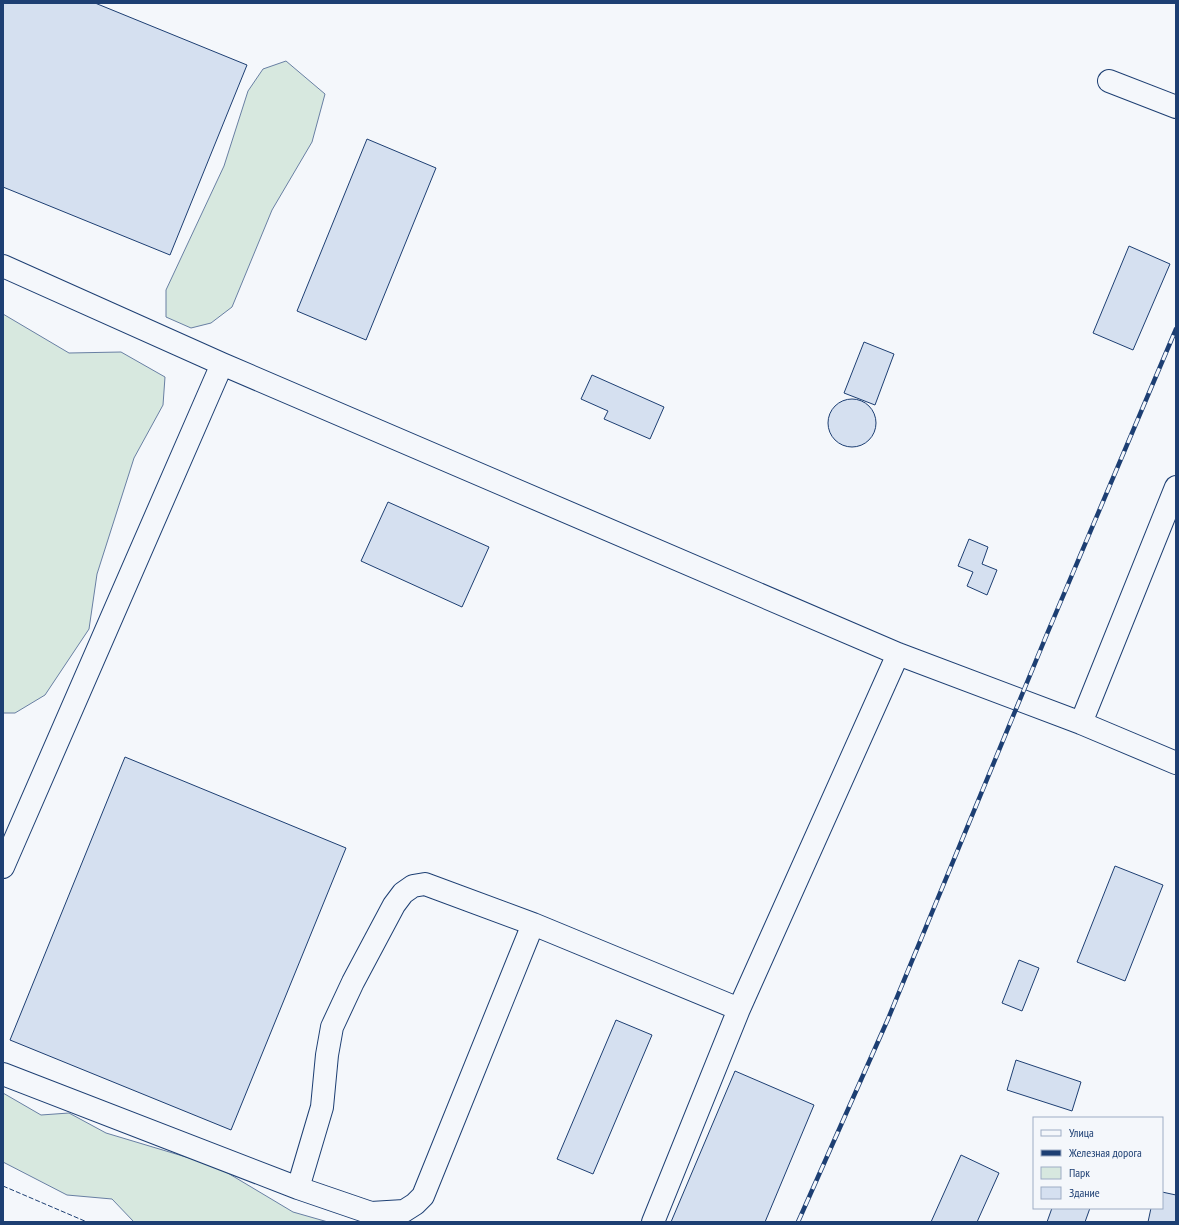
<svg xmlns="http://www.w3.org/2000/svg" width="1179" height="1225" viewBox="0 0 1179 1225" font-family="'PT Sans Narrow',sans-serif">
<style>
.green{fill:#d7e8df;stroke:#687fa3}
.building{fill:#d5e0f0;stroke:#1d3f73}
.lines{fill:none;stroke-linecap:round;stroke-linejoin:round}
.minor-casing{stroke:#1d3f73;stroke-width:24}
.minor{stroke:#f4f7fb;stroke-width:22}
.rail-casing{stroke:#1d3f73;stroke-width:4.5}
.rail{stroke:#f4f7fb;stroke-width:3;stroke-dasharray:9;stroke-linecap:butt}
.fence{stroke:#1d3f73;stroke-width:1;stroke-dasharray:5 2;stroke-linecap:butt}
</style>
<rect width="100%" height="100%" fill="#f4f7fb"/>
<!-- green -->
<path class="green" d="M286,61L325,94L312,142L272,210L232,307L211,323L191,328L166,317V290L224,166L248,91L263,69Z
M3,314L69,353L121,352L165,377L163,405L134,458L97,574L89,629L45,695L15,713H3Z
M3,1093L41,1115L69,1113L106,1133L216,1166L293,1212L328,1222H134L112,1199L67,1195L3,1162Z"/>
<!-- building -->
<path class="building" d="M3,3H95L247,65L170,255L3,187Z
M367,139L436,168L366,340L297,311Z
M1129,246L1170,264L1133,350L1093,333Z
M864,342L894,354L875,405L844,393Z
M592,375L664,407L650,439L604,419L608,411L581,399Z
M828 423a24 24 0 1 1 48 0a24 24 0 1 1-48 0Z
M388,502L489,547L462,607L361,561Z
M969,539L988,547L982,564L997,570L987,595L967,586L973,572L958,566Z
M125,757L346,848L231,1130L10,1040Z
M1115,866L1163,885L1125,981L1077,962Z
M1019,960L1039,968L1022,1011L1002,1003Z
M616,1020L652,1035L593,1174L557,1159Z
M1016,1060L1081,1082L1072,1111L1007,1090Z
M735,1071L814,1105L765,1222H671Z
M961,1155L999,1173L977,1222H931Z
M1162,1192L1176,1195V1222H1148L1151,1208H1162Z
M1052,1208H1090L1085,1222H1047Z"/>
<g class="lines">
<!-- minor casing -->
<g class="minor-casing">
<path id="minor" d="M1109,81L1176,107
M3,266L222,364L898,654L1081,723L1176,763
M1081,723L1176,487
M3,867L222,364
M3,1074L298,1188L371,1213L404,1211L415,1204L423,1196L533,924L739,1009
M298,1188L322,1107L327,1055L332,1027L353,982L394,905L403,893L413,886L425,884L533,924
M653,1222L739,1009L898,654"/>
</g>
<!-- minor -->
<use href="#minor" class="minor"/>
<!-- rail casing -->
<g class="rail-casing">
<path id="rail" d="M798,1222L888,1019L1047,634L1176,329"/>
</g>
<!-- rail -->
<use href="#rail" class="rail"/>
<!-- fence -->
<path class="fence" d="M3,1186L87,1222"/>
</g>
<!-- border -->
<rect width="1179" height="1225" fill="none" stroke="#1d3f73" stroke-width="8"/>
<!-- legend -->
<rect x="1033" y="1117" width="130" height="92" fill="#f4f7fb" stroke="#9eadc5"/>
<rect x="1041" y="1130" width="20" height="6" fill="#f4f7fb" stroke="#9eadc5"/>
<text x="1069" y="1137" font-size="12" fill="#1d3f73">Улица</text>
<rect x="1041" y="1150" width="20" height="6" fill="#1d3f73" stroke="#9eadc5"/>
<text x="1069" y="1157" font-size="12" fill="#1d3f73">Железная дорога</text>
<rect x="1041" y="1167" width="20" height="12" fill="#d7e8df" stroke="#9eadc5"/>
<text x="1069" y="1177" font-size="12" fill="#1d3f73">Парк</text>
<rect x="1041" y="1187" width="20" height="12" fill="#d5e0f0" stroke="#9eadc5"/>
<text x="1069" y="1197" font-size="12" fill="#1d3f73">Здание</text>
</svg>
